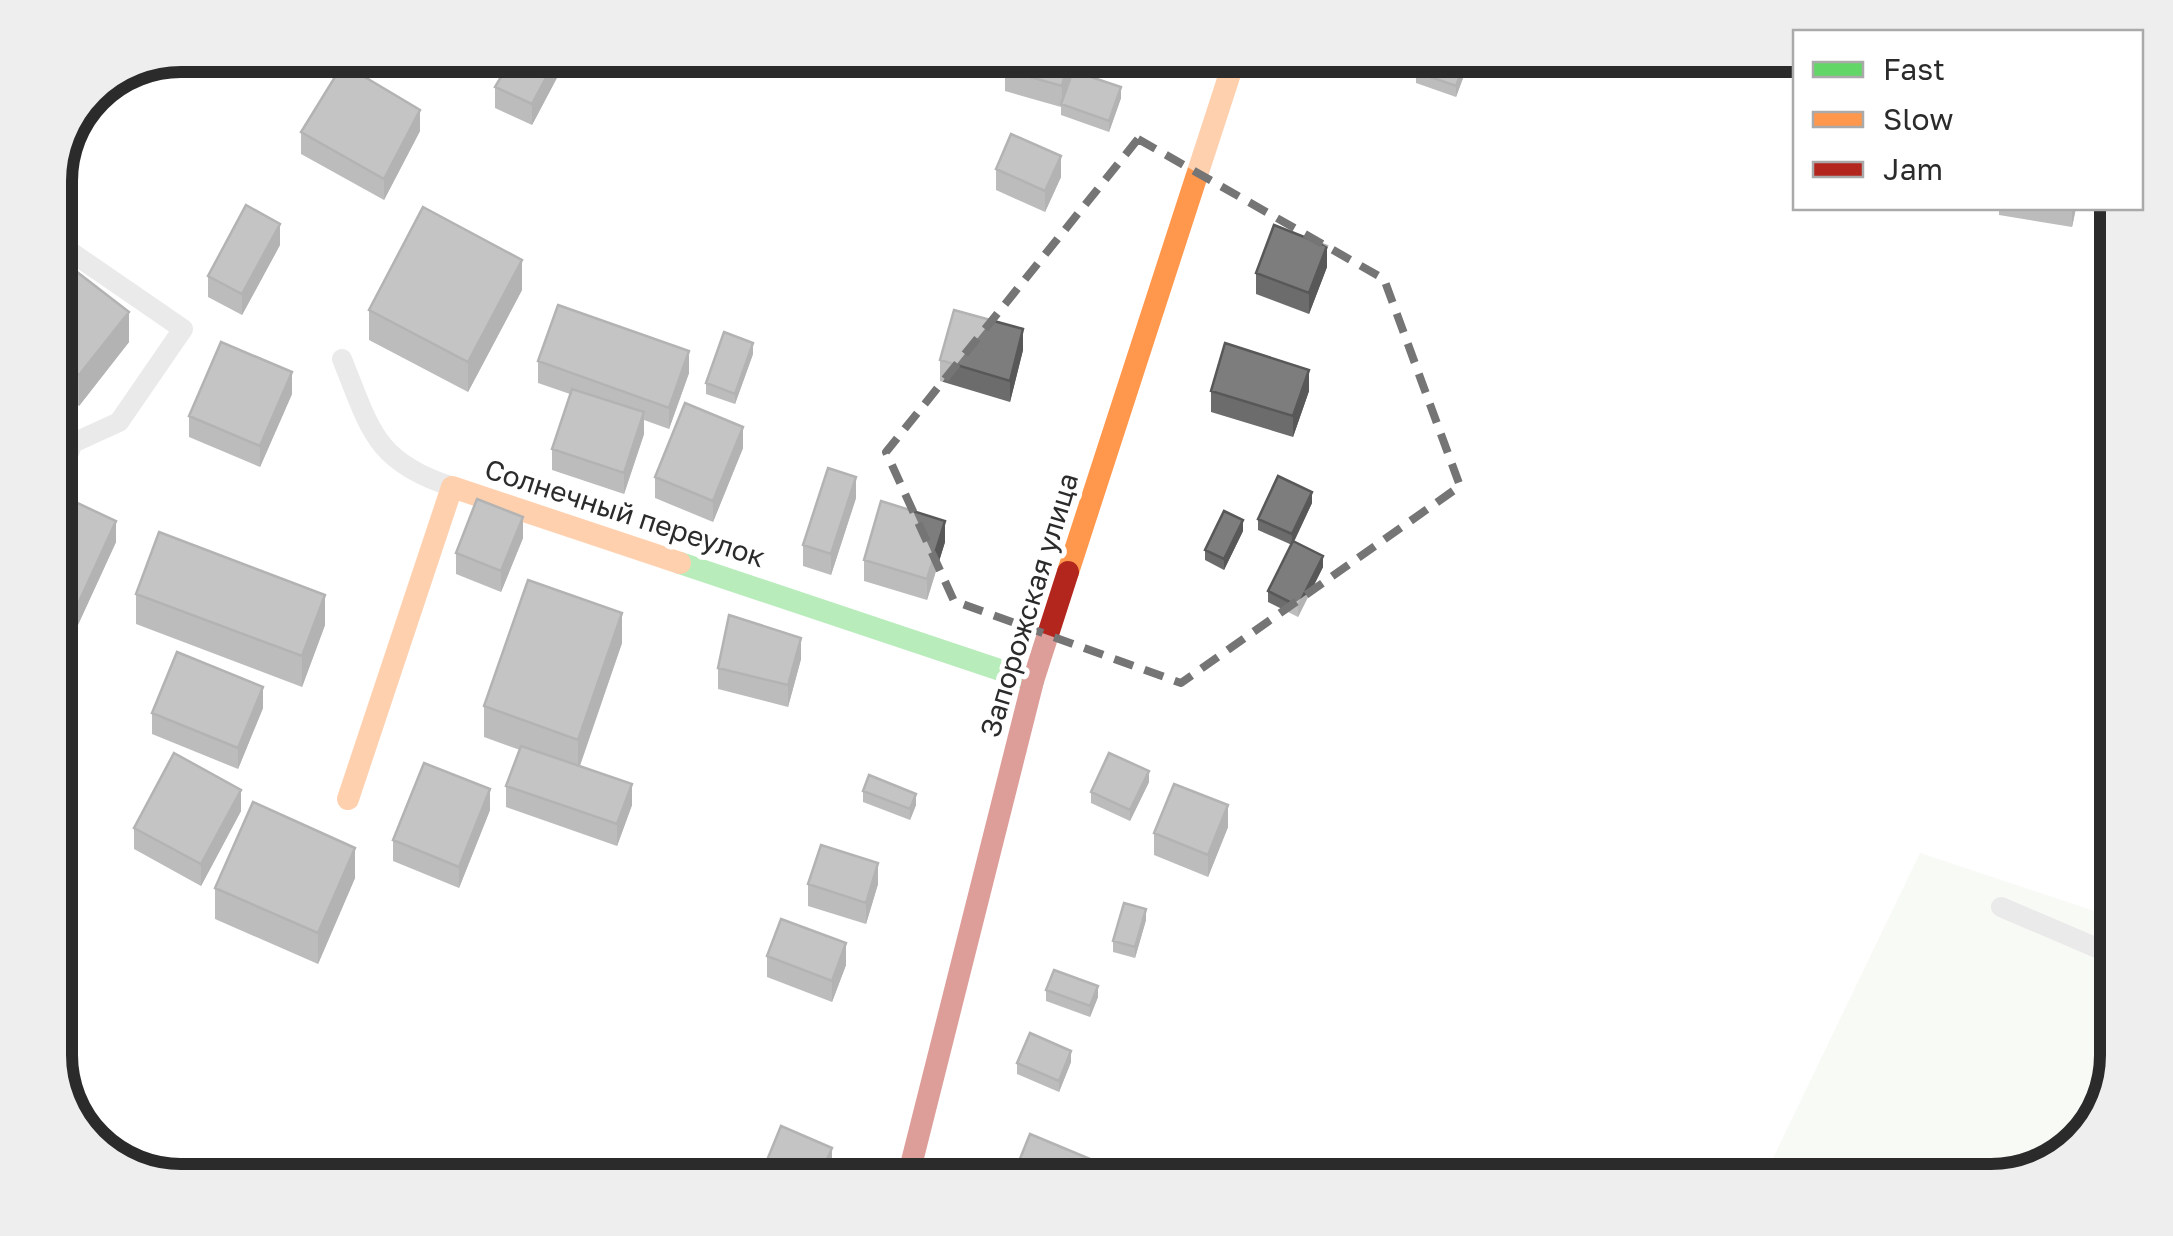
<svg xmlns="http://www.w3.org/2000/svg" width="2173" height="1236" viewBox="0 0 2173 1236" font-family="'Golos Text',sans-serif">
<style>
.green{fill:#f0f3ea}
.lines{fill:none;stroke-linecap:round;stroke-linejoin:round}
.lane{stroke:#d0d0d0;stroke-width:20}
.fast{stroke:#63d668;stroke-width:22}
.slow{stroke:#ff974d;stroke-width:22}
.jam{stroke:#b3261e;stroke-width:22}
.wall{fill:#6c6c6c}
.shaded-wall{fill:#585858}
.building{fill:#7d7d7d;stroke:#585858;stroke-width:2.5}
.marked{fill:none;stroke:#757575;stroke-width:8;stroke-dasharray:20 12;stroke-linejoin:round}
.labels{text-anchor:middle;stroke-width:10;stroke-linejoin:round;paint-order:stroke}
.street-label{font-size:28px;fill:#2b2b2b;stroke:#fff}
.rim{fill:none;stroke:#2b2b2b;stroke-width:12}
</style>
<rect width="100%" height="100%" fill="#fff"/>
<!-- green -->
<path class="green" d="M1920,853L2118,919V1055L2101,1117L2055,1164L1992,1181H1762Z"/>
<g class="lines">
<!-- lane -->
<path class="lane" d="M55,241L183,329L119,422L73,443L55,486
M342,359C370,428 374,461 450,486
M2001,907L2118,957"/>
<!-- fast -->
<path class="fast" d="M680,563L1033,681"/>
<!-- slow -->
<path class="slow" d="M1068,572L1236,55
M348,799L452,487L680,563"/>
<!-- jam -->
<path class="jam" d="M907,1181L1033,681L1068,572"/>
</g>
<!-- wall -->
<path class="wall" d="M395,55H417L411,65Z
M514,55H569L532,125L495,108V87Z
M1076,55L1067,86L1121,98L1109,132L1061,115V107L1005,91V70Z
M1471,55L1456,97L1416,83V72Z
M1588,55H1614V59Z
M1754,55H1790L1787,65Z
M420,131L384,200L301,154V132Z
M996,169L1061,177L1045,212L996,190Z
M1999,208H2076L2072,227L1999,215Z
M280,245L242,315L208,297V276Z
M55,255L129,342L79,406L55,387Z
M1327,267L1309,314L1256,294V273Z
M522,290L468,392L369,340V310Z
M1023,350L1010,402L940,381V360Z
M753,354L735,404L706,394V383Z
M538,361L689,373L669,429L644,420V434L624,494L552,470V449L570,394L538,383Z
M1211,391H1309L1293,437L1211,412Z
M292,394L260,467L189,437V416Z
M743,448L713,522L655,498V477Z
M856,498L831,575L803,566V545Z
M1312,503L1294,542L1323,567L1298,617L1268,602V591L1292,545L1258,530V519Z
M1243,531L1224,570L1205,560V550Z
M523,538L501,592L456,574V553Z
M55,541L116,542L77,627L55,617Z
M945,542L927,600L864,581V560Z
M136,594L325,625L302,687L136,624Z
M622,643L580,766L632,805L617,846L506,807V786L520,750L484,737V706Z
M801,659L788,707L718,689V668Z
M263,708L238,769L152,734V713Z
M1149,782L1130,821L1091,803V792Z
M863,791L916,805L910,820L863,802Z
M490,810L459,888L393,861V840Z
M241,811L201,886L134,849V828Z
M1228,827L1208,877L1154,855V833Z
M355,878L318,964L215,919V888Z
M808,884H878L866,924L808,906Z
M1146,920L1135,958L1113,952V941Z
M767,956L846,965L832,1002L767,977Z
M1046,990L1098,997L1090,1017L1046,1001Z
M1071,1062L1059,1092L1017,1074V1063Z
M832,1169L827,1181H763V1170Z"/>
<!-- shaded-wall -->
<path class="shaded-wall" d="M558,55H569L532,125V104Z
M1070,55H1076L1062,107V86Z
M1468,55H1471V57L1456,97V86Z
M1121,87V98L1109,132V121Z
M420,110V131L384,200V179Z
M1061,156V177L1045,212V191Z
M2072,208H2076L2072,227Z
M280,224V245L242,315V294Z
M1327,246V267L1309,314V293Z
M522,260V290L468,392V362Z
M129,312V342L79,406V375Z
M1023,329V350L1010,402V381Z
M753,343V354L735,404V394Z
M689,351V373L669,429V408Z
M1309,370V391L1293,437V416Z
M292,372V394L260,467V446Z
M644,412V434L624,494V473Z
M743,427V448L713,522V501Z
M856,477V498L831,575V554Z
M1312,492V503L1292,545V534Z
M523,517V538L501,592V571Z
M1243,520V531L1224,570V559Z
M116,521V542L77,627V606Z
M945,521V542L927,600V579Z
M1323,556V567L1298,617V606Z
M325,595V625L302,687V656Z
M622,613V643L578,770V740Z
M801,638V659L788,707V685Z
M61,653V674L55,686V665Z
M263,687V708L238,769V748Z
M1149,771V782L1130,821V810Z
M632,784V805L617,846V824Z
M490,789V810L459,888V867Z
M241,790V811L201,886V864Z
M916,794V805L910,820V809Z
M1228,805V827L1208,877V855Z
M355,848V878L318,964V933Z
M878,863V884L866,924V903Z
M1146,909V920L1135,958V947Z
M846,943V965L832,1002V981Z
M1098,986V997L1090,1017V1006Z
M1071,1051V1062L1059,1092V1081Z
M832,1148V1169L827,1181H818Z
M1090,1159L1089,1181H1081Z"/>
<!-- building -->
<path class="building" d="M514,55H558L532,104L495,87Z
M1009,55H1070L1062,86L1005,70Z
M1423,55H1468L1456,86L1416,72Z
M343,64L420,110L384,179L301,132Z
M1073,71L1121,87L1109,121L1061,104Z
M1011,134L1061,156L1045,191L996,169Z
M246,205L280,224L242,294L208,276Z
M423,207L522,260L468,362L369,310Z
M1274,225L1327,246L1309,293L1256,273Z
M55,255L129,312L79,375L55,356Z
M558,305L689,351L669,408L538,361Z
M954,310L1023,329L1010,381L940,360Z
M724,332L753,343L735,394L706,383Z
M221,342L292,372L260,446L189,416Z
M1225,343L1309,370L1293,416L1211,391Z
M572,389L644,412L624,473L552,449Z
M685,403L743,427L713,501L655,477Z
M828,468L856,477L831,554L803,545Z
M1278,476L1312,492L1292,534L1258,519Z
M477,499L523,517L501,571L456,553Z
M73,501L116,521L77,606L55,596V541Z
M881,501L945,521L927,579L864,560Z
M1224,511L1243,520L1224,559L1205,550Z
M159,532L325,595L302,656L136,594Z
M1293,541L1323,556L1298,606L1268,591Z
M528,580L622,613L578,740L484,706Z
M729,615L801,638L788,685L718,668Z
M55,650L61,653L55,665Z
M177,652L263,687L238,748L152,713Z
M521,746L632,784L617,824L506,786Z
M174,753L241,790L201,864L134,828Z
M1109,753L1149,771L1130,810L1091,792Z
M424,763L490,789L459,867L393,840Z
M869,775L916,794L910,809L863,791Z
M1174,784L1228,805L1208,855L1154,833Z
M253,802L355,848L318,933L215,888Z
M821,845L878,863L866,903L808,884Z
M1124,903L1146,909L1135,947L1113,941Z
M781,919L846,943L832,981L767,956Z
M1054,970L1098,986L1090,1006L1046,990Z
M1030,1033L1071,1051L1059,1081L1017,1063Z
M781,1126L832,1148L818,1181H789L763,1170Z
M1030,1134L1090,1159L1081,1181H1011Z"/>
<!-- marked area -->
<path d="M0 0H2173V1236H0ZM1138,139L1384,279L1460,486L1181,683L954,601L886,452Z" fill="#fff" fill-opacity=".55" fill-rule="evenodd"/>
<path class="marked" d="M1138,139L1384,279L1460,486L1181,683L954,601L886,452Z"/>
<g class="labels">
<!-- street labels -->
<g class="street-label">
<text transform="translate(625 513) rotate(18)" y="10">Солнечный переулок</text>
<text transform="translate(1029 605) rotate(-73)" y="10">Запорожская улица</text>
</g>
</g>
<!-- crop -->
<path d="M0 0H2173V1236H0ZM181 72H1991A109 109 0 0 1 2100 181V1055A109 109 0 0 1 1991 1164H181A109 109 0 0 1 72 1055V181A109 109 0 0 1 181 72Z" fill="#eee" fill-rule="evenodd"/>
<path class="rim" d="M181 72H1991A109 109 0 0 1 2100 181V1055A109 109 0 0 1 1991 1164H181A109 109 0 0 1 72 1055V181A109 109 0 0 1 181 72Z"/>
<!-- legend -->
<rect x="1793" y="30" width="350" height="180" fill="#ffffff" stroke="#aaaaaa" stroke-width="2.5"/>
<rect x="1813" y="62" width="50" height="15" fill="#63d668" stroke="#aaaaaa" stroke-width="2.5"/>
<text x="1883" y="80" font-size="30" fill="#2b2b2b">Fast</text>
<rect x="1813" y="112" width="50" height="15" fill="#ff974d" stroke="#aaaaaa" stroke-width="2.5"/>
<text x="1883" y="130" font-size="30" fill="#2b2b2b">Slow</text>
<rect x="1813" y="162" width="50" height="15" fill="#b3261e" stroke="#aaaaaa" stroke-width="2.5"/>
<text x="1883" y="180" font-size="30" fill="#2b2b2b">Jam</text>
</svg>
